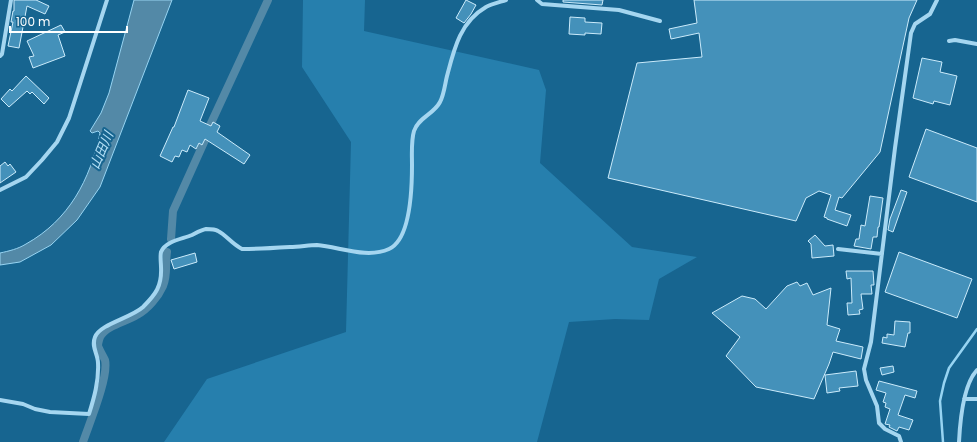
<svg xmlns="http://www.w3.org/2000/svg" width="977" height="442" viewBox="0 0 977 442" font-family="Poppins,'Noto Sans JP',sans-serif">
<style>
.green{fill:#267fad}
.water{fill:#5389a7;stroke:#97d4f2}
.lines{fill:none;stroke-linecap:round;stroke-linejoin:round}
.stream{stroke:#97d4f2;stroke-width:2.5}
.canal{stroke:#5389a7;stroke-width:8}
.building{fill:#4491ba;stroke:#cbebfb}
.street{stroke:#a5d6f0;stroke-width:4}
.labels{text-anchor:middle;stroke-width:4;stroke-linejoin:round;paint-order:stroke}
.water-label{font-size:13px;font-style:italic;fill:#b5e1f7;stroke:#176590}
</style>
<rect width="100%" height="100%" fill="#176590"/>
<!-- green -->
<path class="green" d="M303,0H365L364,31L539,70L546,90L540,163L632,247L697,257L659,279L649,320L615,319L569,322L537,442H164L207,379L346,332L351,142L302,67Z"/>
<!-- water -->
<path class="water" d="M134,0H172L100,187L77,220L51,245L20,262L0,265V253C9,251 18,249 26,244C69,220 90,180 100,133L98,131L92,133L90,131L101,113L109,93Z"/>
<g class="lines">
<!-- stream -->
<path class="stream" d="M943,442L940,401L944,383L949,368L977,329"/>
<!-- canal -->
<path class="canal" d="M171,239L173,211L205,140L206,134L212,121L268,0
M83,442C89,424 109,377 105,360C103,356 100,351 98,346C98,344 99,340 100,337C107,325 126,322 137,315C148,309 158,297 163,286C168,274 165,264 167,252"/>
</g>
<!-- building -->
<path class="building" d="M14,0H36L49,6L45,14L27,6L19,48L8,46L13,22H11L13,11H14Z
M466,0L476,5L471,14L464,23L456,18Z
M563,0H603L602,5L563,2Z
M694,0H917L909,18L880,152L842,198L839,197L835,210L851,215L847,226L827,219V218L824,217L831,195L819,191L806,198L796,221L608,178L637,63L702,57L699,33L671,39L669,29L697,23Z
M570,17L585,18V22L602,23L601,34L585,33V35L569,34Z
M61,25L65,32L58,35L65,56L33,68L29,57L34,56L27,41Z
M922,58L942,62L940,72L957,76L950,105L934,101L933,104L913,98Z
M26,76L49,98L44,104L32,92L30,94L27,91L9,107L1,99L10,89L12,91Z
M188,90L209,98L200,121L211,126L213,122L220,126L217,132L250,155L244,164L205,139L202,145L199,143L196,149L190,145L187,152L182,150L179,157L175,156L172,162L160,156L173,127H174Z
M926,129L977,148V202L909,177Z
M5,162L8,166L10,164L16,172L0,183V166Z
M901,190L907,192L893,232L888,230L890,219Z
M870,196L883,198L879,227H878L877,237H873L871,249L854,246L856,239H859L861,225L865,226Z
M815,235L825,246L833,245L834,256L812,258L811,244L808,241Z
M899,252L972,279L957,318L885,292Z
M195,253L197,262L174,269L171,260Z
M846,271H873L874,285H871L872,294H861L863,309L859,310L860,314L848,315L847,303H852L851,278L847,279Z
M797,282L800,286L807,283L813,295L831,288L827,325L840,329L836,341L863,347L861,359L833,352L829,364L814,399L756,387L726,356L740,337L712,313L742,296L755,299L766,309L787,286Z
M895,321L910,322V333H908L905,347L882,343L883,337L887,338V334L894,335Z
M893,366L894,372L882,375L880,368Z
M856,371L858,386L839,388L840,391L827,393L825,375Z
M879,381L917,391L915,398L905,395L898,415L913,420L909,430L899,427L897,431L889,427L890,425L885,424L890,409L885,407L886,403L883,402L886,393L876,390Z"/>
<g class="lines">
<!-- street -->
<path class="street" d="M537,0L542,4L619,10L660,21
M949,41L955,40L977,44
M0,56L2,54L11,0
M0,190L26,177L42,160L57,142L69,118L107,0
M838,249L882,254
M964,399H977
M0,400L23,404L35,409L50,412L89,414C94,398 99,381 98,363C98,354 91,347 95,337C100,324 131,318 143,307C156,294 162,286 161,267C161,263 160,257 161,252C165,241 183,239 192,235C196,233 201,230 206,229C209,229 215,229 218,231C226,235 232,244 242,249C258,249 274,248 290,247C299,247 309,245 317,245C340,247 367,259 389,249C411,239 412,186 412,165C412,154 411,141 414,131C418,118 434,114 440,102C444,95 445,84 447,76C454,49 460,22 486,7C492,4 500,2 506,0
M901,442L899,436L885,429L879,423L877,406L866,380L864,369L871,342L895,148L911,33L915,24L930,14L937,0
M959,442C960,422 963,385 977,370"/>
</g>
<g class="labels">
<!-- water labels -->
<g class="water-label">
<text transform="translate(101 150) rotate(-67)" y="5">山田川</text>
</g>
</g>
<!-- scale -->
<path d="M10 26v6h117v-6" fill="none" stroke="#ffffff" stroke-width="2"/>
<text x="16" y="26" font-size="12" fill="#ffffff" stroke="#176590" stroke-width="3" paint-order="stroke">100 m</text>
</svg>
